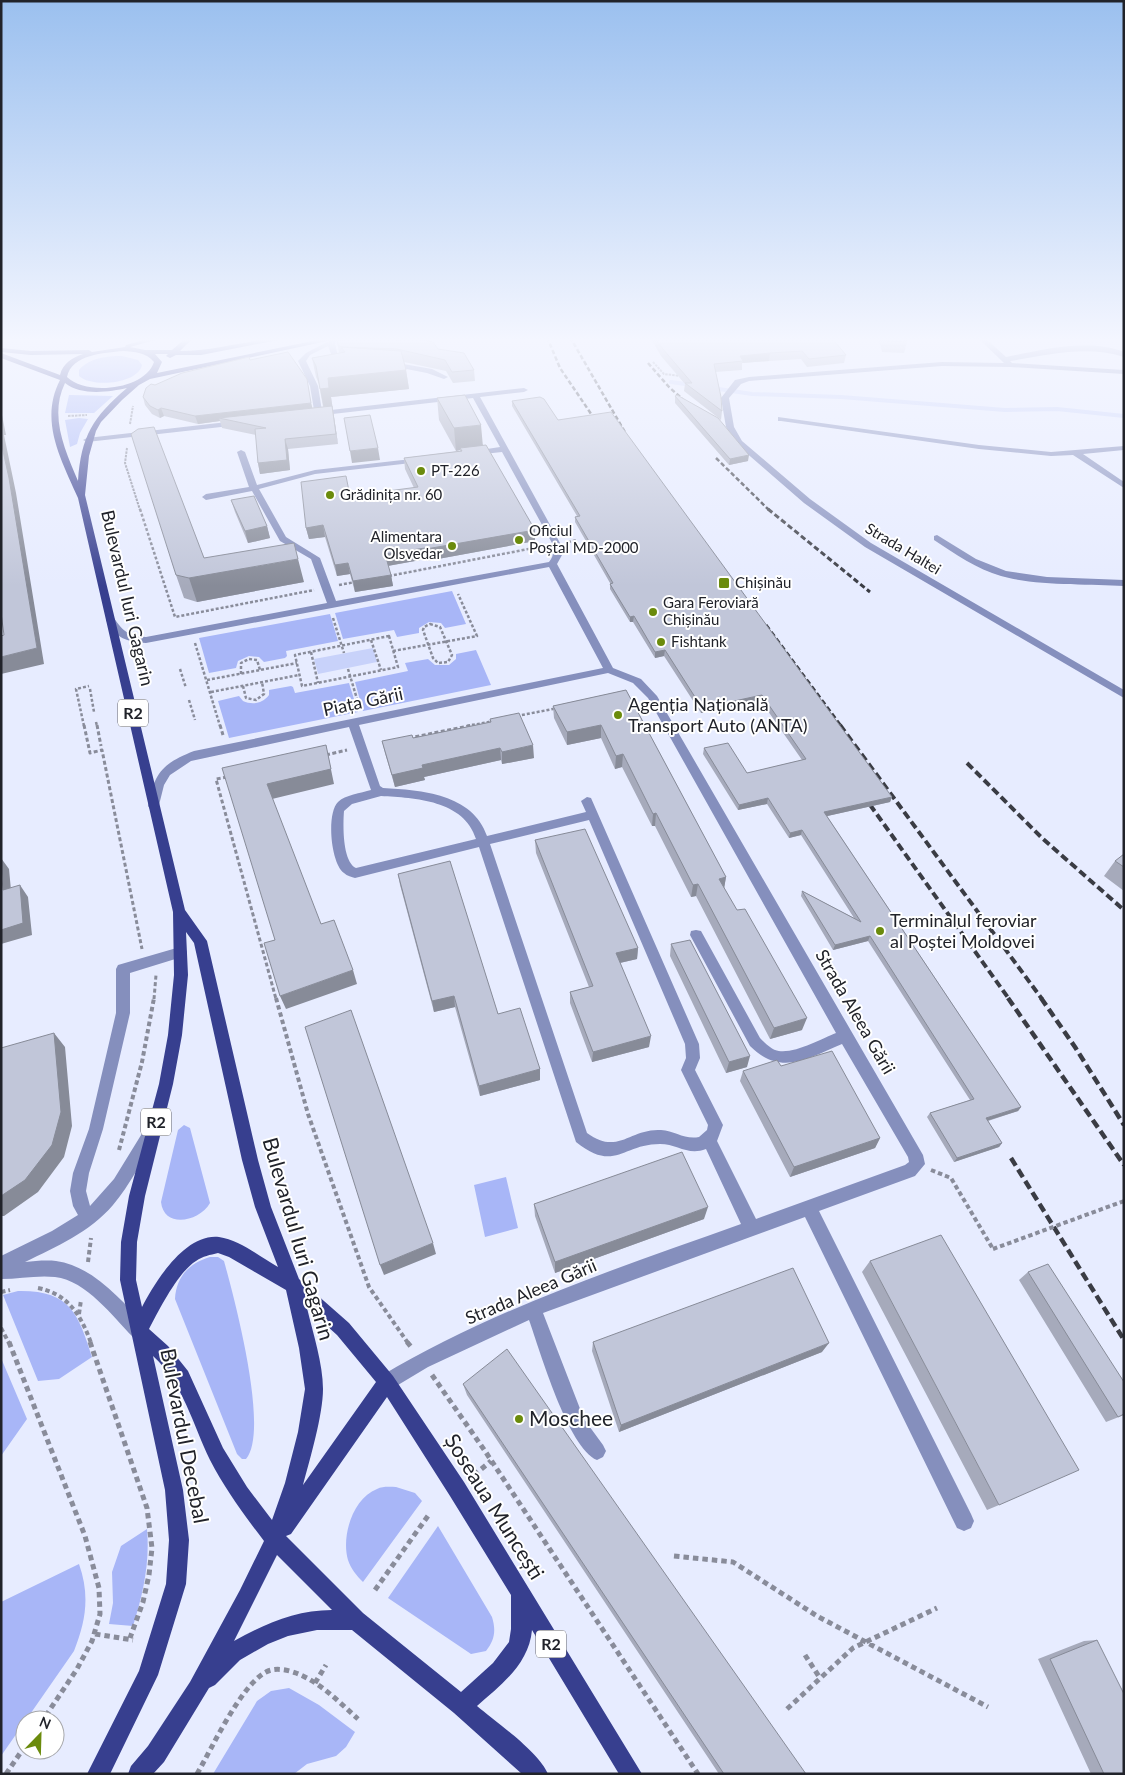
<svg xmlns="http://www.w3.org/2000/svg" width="1125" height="1775" viewBox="0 0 1125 1775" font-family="Lato,sans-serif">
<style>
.green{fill:#a8b6f7}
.water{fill:#c8d2fa}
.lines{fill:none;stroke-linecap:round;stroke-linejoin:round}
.stream{stroke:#c8d2fa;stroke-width:4}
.path-far4{stroke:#898c9a;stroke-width:2;stroke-dasharray:2.5 1;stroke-linecap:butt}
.path-far3{stroke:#898c9a;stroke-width:2.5;stroke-dasharray:3 2;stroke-linecap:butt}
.path-far2{stroke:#898c9a;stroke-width:3;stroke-dasharray:4 2.5;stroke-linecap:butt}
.path-far1{stroke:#898c9a;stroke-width:4;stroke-dasharray:4.5 3;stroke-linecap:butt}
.path{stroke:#898c9a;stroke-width:5;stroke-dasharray:5.5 4;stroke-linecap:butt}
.minor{fill:#858fbd;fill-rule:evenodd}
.major{fill:#373f8f;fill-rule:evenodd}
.rail-far3{stroke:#3a3c44;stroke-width:2.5;stroke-dasharray:4.5 2.5;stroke-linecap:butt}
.rail-far2{stroke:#3a3c44;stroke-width:3;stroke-dasharray:5.5 3;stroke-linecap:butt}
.rail-far1{stroke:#3a3c44;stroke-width:4;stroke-dasharray:8 4;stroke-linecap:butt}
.rail{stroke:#3a3c44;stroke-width:4.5;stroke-dasharray:9 4.5;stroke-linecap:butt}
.path-bridge{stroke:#898c9a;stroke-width:4;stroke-dasharray:4.5 3;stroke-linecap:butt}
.wall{fill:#a6aabb}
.shaded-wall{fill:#878b98}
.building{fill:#c1c6d9;stroke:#878b98}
.poi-dot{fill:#6b8b0c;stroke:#fff;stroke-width:2}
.labels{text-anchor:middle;stroke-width:4;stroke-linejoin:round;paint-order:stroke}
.far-poi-label{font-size:15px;fill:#21232a;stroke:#fff;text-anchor:start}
.far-street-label{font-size:15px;fill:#21232a;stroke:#fff}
.shield{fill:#fff;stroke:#64656a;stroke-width:1}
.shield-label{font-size:16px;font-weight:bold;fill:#21232a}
.street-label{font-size:18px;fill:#21232a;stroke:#fff}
.poi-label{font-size:18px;fill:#21232a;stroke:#fff;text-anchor:start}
.near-street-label{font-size:21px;fill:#21232a;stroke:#fff}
.near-poi-label{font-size:21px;fill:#21232a;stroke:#fff;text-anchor:start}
</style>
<rect width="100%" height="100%" fill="#e7ecff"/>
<!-- green -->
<path class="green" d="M122,356L138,360L142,365C138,384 92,388 79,376V370C89,358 107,356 122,356Z
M69,395L113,396L94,413H65Z
M79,418L88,419L80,433L77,444L70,447L65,420Z
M452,591L466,624L445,628L441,623L429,622L419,628V633L397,637L394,630L343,639L335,613Z
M330,614L338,641L286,651L287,656L285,658L264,662L259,657L249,656L238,661L236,668L209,673L199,638Z
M476,650L491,685L363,711L355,682L408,671L405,663L428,659L435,665H449L456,659V654Z
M349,683L358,712L229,738L218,701L239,696L243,701C252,705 262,704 269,695V690L291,686L293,687L295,693Z
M184,1125L190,1128L210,1203C199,1222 164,1229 161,1202L178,1130Z
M506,1177L518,1228L485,1237L474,1185Z
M210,1257H218L224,1261C234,1297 270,1431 246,1459H242L237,1454L175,1299C176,1277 189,1263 210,1257Z
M18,1291C70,1290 78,1313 92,1357L59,1379L38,1381L3,1295Z
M1,1358L27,1419L1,1456Z
M396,1487L415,1493L422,1501L363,1582C356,1575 351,1569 348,1560C341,1536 353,1498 377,1489C383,1486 390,1487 396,1487Z
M438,1526L492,1617C496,1630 495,1640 486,1651L471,1654L388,1598Z
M147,1529C150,1563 143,1594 133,1626L109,1624L113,1603L112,1572L121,1546Z
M79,1564C90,1595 86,1621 74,1651L1,1756V1602Z
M289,1688L319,1705L355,1732L346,1747L336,1756L307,1764L294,1774H213L257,1701L271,1691Z"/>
<!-- water -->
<path class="water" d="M373,648L377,662L318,674L314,659Z"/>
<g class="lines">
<!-- stream -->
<path class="stream" d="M671,382L692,385
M712,388L752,394L841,397L1005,410L1057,409L1124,416"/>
<!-- path-far4 -->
<path class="path-far4" d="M653,362L664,374L681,376
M68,416L87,415
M130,424L133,406
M127,448L125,463L140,510"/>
<!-- path-far3 -->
<path class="path-far3" d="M140,509L175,617L314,590
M568,542L577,540
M389,576L544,546
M339,585L355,582
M333,618L344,653
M430,624L440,627L452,655L448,662L438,663L433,658L423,630L424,627Z
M389,636L398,667L302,686L295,655Z
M371,640L381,670
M195,643L220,726
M393,651L477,636L458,594
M311,652L318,683
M180,669L186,688
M348,669L360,709
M241,674V663L249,659L257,660L260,670
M207,680L297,663
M243,686L246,698L256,700L264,694L262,682
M90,689L94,712
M211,692L299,675
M189,700L195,720
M517,716L558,708
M96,722L97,726
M84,726L76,689L89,686
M467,726L494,721"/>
<!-- path-far2 -->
<path class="path-far2" d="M84,725L90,753L102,750L142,949
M97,725L101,746
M220,725L223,735
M409,738L473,725
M326,755L347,750
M227,777L216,779L276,999
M154,999L156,975"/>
<!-- path-far1 -->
<path class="path-far1" d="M276,998L308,1114L369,1287L408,1343
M119,1150L142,1062L154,998
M931,1170L951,1178L993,1249
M88,1262L91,1238
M38,1288C68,1294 81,1315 91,1343
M1,1292L10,1290
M79,1314L81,1300
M1,1328L9,1343"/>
<!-- path -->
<path class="path" d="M9,1342L85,1536L99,1588L100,1614L92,1641L77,1669L43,1720
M90,1342L147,1508L152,1548L149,1575L143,1602L130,1638
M407,1342L412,1348
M432,1375L485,1451L698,1774
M474,1475L491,1461
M674,1556L733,1562L817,1616L988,1707
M375,1590L430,1513
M95,1634L133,1640
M805,1655L820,1678
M315,1683L326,1665
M787,1709L853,1648L937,1608
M6,1774L25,1746
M197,1774C212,1748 241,1685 266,1672C275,1667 288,1670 296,1673C320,1682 339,1702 358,1719"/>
<!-- minor -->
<path class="minor" d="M337,337L339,339L335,343L338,357L347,361V365H341L333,359L328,346L310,355L306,361L318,386L322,411L524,388L528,390L524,392L480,397L560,543L562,555L557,564L613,668L641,679L657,696L923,1155L925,1164L915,1176L819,1211L971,1514L974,1521L971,1528L964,1531L957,1528L805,1217L543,1313L584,1419L603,1445L606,1451L603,1457L597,1460C568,1448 540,1351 529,1320L428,1367L393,1388L387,1391L381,1388L378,1382L381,1376C493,1309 618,1268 741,1224L706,1149C688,1156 677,1144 660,1144C622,1144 615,1173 576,1142L479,847L355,878C352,877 347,876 344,873C331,864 326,814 338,802C345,795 361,793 371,790L349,727L191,761L170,775L164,785L158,809H150L148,806C154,773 163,763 194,751L603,668L549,567L146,643C127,642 115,638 106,620L108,618H114C123,632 130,636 146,637L327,603L311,559L280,541L252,491L206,500L202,497L206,494L249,487L237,452L241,450L245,452L257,485L315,470L420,458L424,460L420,462L315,474L259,489L286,537L320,558L336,601L549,562C554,556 554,550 552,543L502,452L474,455L470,453L474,451L500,447L473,398L315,416L310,386L298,361L306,353ZM608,673L633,683L648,698L836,1033C821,1039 791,1056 775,1050C770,1048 764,1042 760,1038L701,931L696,930L691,931L690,935L750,1046C781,1077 808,1058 842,1044L908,1157L909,1162L905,1165L756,1219L717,1141L723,1125L695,1070L700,1058L699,1044L591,798L587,797L581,801L586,812L487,836C473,794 421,790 383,788L380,786L359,725ZM381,796C415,798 464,800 476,839L356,868C342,861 343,824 344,811L352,804ZM589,820L685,1044L686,1058L681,1070L708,1125L707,1130L699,1137C685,1140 675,1131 661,1130C630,1128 618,1156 587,1133L490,844Z
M977,337H984L1006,357C1042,350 1088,338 1124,352V357C1086,345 1048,355 1010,361L1012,363L1124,370V374L1010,367L942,366L749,381L741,384L729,398L734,427L742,441L810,499L871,543L1124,690V698L865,547L804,503L736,444L726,427L721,398L735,380L749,377L942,362L1004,363Z
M386,361L432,369L448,377L444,379L427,373L386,365Z
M778,417L979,445L1051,452L1124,446V450L1083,454L1124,482V488L1073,455L1051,456L979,449L781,421H778Z
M236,421H239V425L87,442L83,440L87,438Z
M937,535L976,559L1006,571L1047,577L1124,580V586C1088,584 1035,586 1001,576C977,569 955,554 934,540V536Z
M180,947L185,948L187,952L185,956L130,973V1013L103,1129L89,1173L86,1191L90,1206L114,1179L146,1127L151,1125L156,1127L159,1132L156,1137C142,1160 130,1185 113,1205C90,1232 56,1247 25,1262C35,1261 46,1260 56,1261C93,1266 121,1300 145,1325L148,1331L145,1337L139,1340L133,1337C112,1316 87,1281 55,1277C37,1275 19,1279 1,1279V1256L52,1231L78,1215L73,1206L70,1191L73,1173L89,1129L116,1013V969L118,965Z"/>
<!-- major -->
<path class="major" d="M154,337H166L130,347L145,350H172L187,337H194L180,351C219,351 256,337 294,337L201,355H176L170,358L166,356L168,354H155L162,362L157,373L332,337H346L150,379L139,385L122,400L101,422L96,431L89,456L85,495L185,910L207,941L258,1160L271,1207L299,1279L349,1323L393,1376L464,1482L642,1774H619L532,1630C529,1664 501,1685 477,1706C496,1722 539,1752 548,1774H522L454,1713L352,1630H317L288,1636L268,1644L240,1660L215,1685L209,1688L164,1762L153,1774H128L131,1766L148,1746L190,1682L240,1590L264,1541C244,1515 225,1489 210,1460C193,1425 183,1383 153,1356L183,1490L189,1540L186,1584L158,1675L110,1774H87L139,1671L166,1584L169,1540L165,1490L120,1280L121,1242L129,1196L159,1084L168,1035L174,975L173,912L78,498C61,459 39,421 60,380L1,358V353L60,375C63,363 72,358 83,354L31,355L1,352V348L31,351L89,350L92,352L125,347L126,345ZM123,351C135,352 146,352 154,362C145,390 86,396 67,377C72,354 104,353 123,351ZM65,383C81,396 109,392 127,388C93,417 81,436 78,481C65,450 49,416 65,383ZM186,932L194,943L242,1160L255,1207L278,1267C260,1257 240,1240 219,1237C185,1233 155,1282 142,1307L136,1280L137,1242L145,1196L173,1084L182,1035L188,975ZM218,1253L229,1257L286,1290L299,1348L305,1389L298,1432L285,1483L272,1520L247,1487L223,1448L188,1371L168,1346L149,1329C159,1310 178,1272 196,1261C203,1256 210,1255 218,1253ZM307,1308L337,1335L376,1382L303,1485C310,1459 323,1415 323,1389C323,1364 313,1333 307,1308ZM387,1397L450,1496L511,1595V1629L509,1642L493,1663L461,1692L363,1613L286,1536L291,1534ZM277,1555L332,1610C296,1610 265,1624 234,1641Z"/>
<!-- rail-far3 -->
<path class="rail-far3" d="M547,337L560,368L600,427
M570,337L626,434
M648,363L669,387L688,404
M716,458L769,510"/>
<!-- rail-far2 -->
<path class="rail-far2" d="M768,509L870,592
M766,625L841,726"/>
<!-- rail-far1 -->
<path class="rail-far1" d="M840,725L1042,999
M967,763L1043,839L1124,910
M863,795L1009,999"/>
<!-- rail -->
<path class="rail" d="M1008,998L1124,1165
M1041,998L1075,1047L1124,1125
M1011,1158L1124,1340"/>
<!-- path-bridge -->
<path class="path-bridge" d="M993,1249L1124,1201"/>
</g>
<!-- wall -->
<path class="wall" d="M650,337H831L846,355L844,363L807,367L801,359L769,361L742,363V370L715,372L722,411L721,420L684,391L685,384L661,356Z
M878,337H906L907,342L904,353L882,352Z
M397,340L438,349L474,370L475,381L453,383L446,371L404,362L406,370L409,389L331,397L338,444L288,449L290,470L260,474L258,463L256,435L222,428L220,421L198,424L164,416L160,418L152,414L145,405L143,397L155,385L250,360L307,379L312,408L323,407L319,384L316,377L312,358L339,353L337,341Z
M675,396L748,461L729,465L675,403Z
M437,398L483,445L535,541L427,561L426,559L388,566L391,575L393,586L355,592L350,574L337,576L325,537L309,539L306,528L350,496L414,488L405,469L404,458L460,451V450L456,451L439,420Z
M512,401L558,420L892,797L890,802L827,816L1021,1107L1018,1111L988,1121L1002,1143L999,1147L954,1162L927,1117L930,1113L970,1100L868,941L833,950L801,896L802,891L854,918L801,835L789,838L767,804L738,810L703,754L704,748L747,773L802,760L761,701L701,713L664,656L655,658L633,622H630L610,589V583L575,522V517L577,516L512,406Z
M231,500L267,526L270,538L248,543L235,512Z
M204,558L304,582L197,602L184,598L176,575Z
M626,690L726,877L724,888L802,1030L770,1039L696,896L691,897L655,826H652L622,767L615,769L601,738L567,745L554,718L553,706Z
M490,719L534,758L502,764L501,760L424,777L425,780L395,787L385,753L382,741L413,738L490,722Z
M535,840L638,948L637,959L620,963L649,1047L592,1062L570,1003V992L589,987L536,853Z
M1124,854V891L1104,876L1115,861Z
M398,874L498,1014L540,1069V1080L480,1096L455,1007L434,1012L400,885Z
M671,944L747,1067L726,1073L670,956Z
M743,1071L880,1138L875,1148L790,1177L740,1081Z
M534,1204L704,1219L555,1273L535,1216Z
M870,1261L999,1505L987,1510L862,1272Z
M1028,1272L1124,1415L1106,1422L1019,1280Z
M593,1342L822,1352L619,1432L592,1351Z
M463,1384L806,1774H719L467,1395Z
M1097,1640L1124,1774H1091L1038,1659L1084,1641Z"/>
<!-- shaded-wall -->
<path class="shaded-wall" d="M770,353L769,361L742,363L743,361L740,356Z
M406,370L409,389L331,397L338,444L336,434L324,409L320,389L328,378Z
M311,403L313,410L219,418L220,421L198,424L195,416Z
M161,408L164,416L160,418L158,410Z
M1,410L6,435H4L16,493L44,664L1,674V657L37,648L1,442Z
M481,425L483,447L460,448V450L456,451L454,428Z
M285,439L288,449L290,470L260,474L258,463Z
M378,448L380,460L352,463L350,451Z
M749,455L748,461L729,465L730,459Z
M323,525L325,537L309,539L306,528Z
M267,526L270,538L248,543L245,531Z
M535,530V541L427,561L426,549Z
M425,548L426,559L387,566L385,554Z
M298,559L304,582L197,602L189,578Z
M348,563L350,574L337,576L335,565Z
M391,575L393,586L355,592L353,581Z
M634,616L633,622H630V617Z
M665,650L664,656L655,658V652Z
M762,695L761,701L701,713L702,708Z
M601,725V738L567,745V732Z
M326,745L334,784L272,799L267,784Z
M533,745L534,758L502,764V752Z
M500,748L501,760L424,777L425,780L395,787L392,775L422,765Z
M623,754L622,767L615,769L616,756Z
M892,797L890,802L823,817L824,812Z
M768,798L767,804L738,810L739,805Z
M656,813L655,826H652L653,814Z
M802,830L801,835L789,838L790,833Z
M1,858L9,869L12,901L3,890Z
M726,877L724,889L719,879Z
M698,884L696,896L691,897L693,885Z
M20,885L28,897L32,935L1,944V930Z
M870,936L868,941L833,950L835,945Z
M638,948L637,959L615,964L616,953Z
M353,970L357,984L286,1009L280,996Z
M454,996L455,1007L434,1012L432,1001Z
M807,1018L802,1030L770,1039L774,1028Z
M54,1033L65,1047L72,1126L64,1157L38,1192L4,1216H1V1196Z
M651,1036L649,1047L592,1062L593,1052Z
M750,1056L747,1067L726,1073L729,1062Z
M540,1069V1080L480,1096L479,1086Z
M1021,1107L1018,1111L983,1122L986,1118Z
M880,1138L875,1148L790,1177L794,1167Z
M1002,1143L999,1147L954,1162L957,1158Z
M708,1207L704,1219L555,1273V1262Z
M433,1243L436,1254L384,1275L380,1265Z
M829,1343L822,1352L619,1432L621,1425Z"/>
<!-- building -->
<path class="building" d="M359,337H384L397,340L413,338L433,342L438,349L464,353L474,370L452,372L445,360L397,349L342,347L338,345L337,341Z
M655,337H831L846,355L809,359L802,351L770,353L740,356L743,361L714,364L721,397L722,411L685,383H692L662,348Z
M884,337H906L907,342L885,341Z
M341,347L401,351L406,370L328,378L329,388L320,389L316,366L312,358L345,352Z
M288,352L307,379L311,403L195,416L161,408L158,410L150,406L143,397L146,388L151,384L155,385L182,373L249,357L250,360Z
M465,395L481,425L454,428L437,398Z
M677,395L718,418L749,455L730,459L675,396Z
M540,397L544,399L558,420L611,412L892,797L824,812L1021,1107L986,1118L1002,1143L957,1158L930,1113L974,1099L870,936L835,945L802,891L861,922L802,830L790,833L768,798L739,805L704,748L728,743L747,773L806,759L762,695L702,708L665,650L655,652L634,616L630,617L610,584L613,583L575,517L580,516L512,401Z
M332,406L336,434L285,439L287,460L258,463L255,429L266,428L219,418Z
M370,415L378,448L350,451L344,418Z
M154,427L204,558L294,543L298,559L189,578L176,575L131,434L138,429Z
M1,442L9,478L37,648L1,657V636L4,635L1,613Z
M486,445L535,530L426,549L425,548L385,554L391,575L353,581L348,563L335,565L323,525L306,528L301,482L346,476L350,496L418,487L404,458L462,451L460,448Z
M254,496L267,526L245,531L231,500Z
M626,690L726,877L719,879L737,910L745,909L807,1018L774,1028L698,884L693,885L656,813L653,814L623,754L616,756L601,725L567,732L553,706Z
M519,713L533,745L502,752L500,748L422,765L423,768L392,775L382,741L412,735L413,738L491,722L490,719Z
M326,745L331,769L267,784L321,924L334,920L353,970L280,996L264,943L275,940L222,768Z
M585,829L638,948L616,953L651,1036L593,1052L570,992L593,986L535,840Z
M1124,854V867L1115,861Z
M450,861L498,1014L520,1008L540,1069L479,1086L454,996L432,1001L398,874Z
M1,865L3,890L20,885L23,923L1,930Z
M690,940L750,1056L729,1062L671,944Z
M351,1010L433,1243L380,1265L305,1027Z
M54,1033L61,1112L52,1145L25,1180L1,1196V1048Z
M832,1051L880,1138L794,1167L743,1071L777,1060L781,1066Z
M682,1152L708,1207L555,1262L534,1204Z
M941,1235L1079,1470L999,1505L870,1261Z
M1048,1264L1124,1382V1414L1118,1417L1028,1272Z
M793,1268L829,1343L621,1425L593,1342Z
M507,1349L806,1774H724L463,1384Z
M1097,1640L1124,1694V1774H1104L1050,1659Z"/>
<!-- sky -->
<linearGradient id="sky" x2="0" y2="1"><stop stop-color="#9bc0ef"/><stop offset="0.58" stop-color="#f4f6ff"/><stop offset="1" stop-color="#f4f6ff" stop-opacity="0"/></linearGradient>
<rect width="1125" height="586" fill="url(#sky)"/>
<!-- markers -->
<g class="poi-dot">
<circle cx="421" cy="471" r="5"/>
<circle cx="330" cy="495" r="5"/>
<circle cx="519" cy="540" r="5"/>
<circle cx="452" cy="546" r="5"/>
<rect x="718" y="577" width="12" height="12" rx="2.5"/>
<circle cx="653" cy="612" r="5"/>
<circle cx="661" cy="642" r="5"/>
<circle cx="618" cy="715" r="5"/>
<circle cx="880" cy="931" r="5"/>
<circle cx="519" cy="1419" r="5"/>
</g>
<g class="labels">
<!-- far-poi labels -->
<g class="far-poi-label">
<text x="431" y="476">PT-226</text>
<text x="340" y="500">Grădinița nr. 60</text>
<text x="529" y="536">Oficiul<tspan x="529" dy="17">Poștal MD-2000</tspan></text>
<text x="442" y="542" text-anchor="end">Alimentara<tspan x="442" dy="17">Olsvedar</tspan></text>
<text x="735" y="588">Chișinău</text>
<text x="663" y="608">Gara Feroviară<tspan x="663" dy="17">Chișinău</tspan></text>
<text x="671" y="647">Fishtank</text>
</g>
<!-- far-street labels -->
<g class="far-street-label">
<text transform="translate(903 549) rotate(31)" y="5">Strada Haltei</text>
</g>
<!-- shield labels -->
<g class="shield">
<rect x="118" y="699.5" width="30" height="27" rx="4"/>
<rect x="141" y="1108.5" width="30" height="27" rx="4"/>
<rect x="536" y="1630.5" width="30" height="27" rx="4"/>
</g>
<g class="shield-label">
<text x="133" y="719">R2</text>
<text x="156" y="1128">R2</text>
<text x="551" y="1650">R2</text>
</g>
<!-- street labels -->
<g class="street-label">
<text transform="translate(127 598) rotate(77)" y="6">Bulevardul Iuri Gagarin</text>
<text transform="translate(363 702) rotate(-12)" y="6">Piața Gării</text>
<text transform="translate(855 1012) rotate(60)" y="6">Strada Aleea Gării</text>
<text transform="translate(531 1292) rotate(-23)" y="6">Strada Aleea Gării</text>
</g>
<!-- poi labels -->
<g class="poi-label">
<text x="628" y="711">Agenția Națională<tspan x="628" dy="21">Transport Auto (ANTA)</tspan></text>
<text x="890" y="927">Terminalul feroviar<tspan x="890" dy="21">al Poștei Moldovei</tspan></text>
</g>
<!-- near-street labels -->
<g class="near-street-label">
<text transform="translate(298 1239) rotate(74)" y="7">Bulevardul Iuri Gagarin</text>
<text transform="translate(184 1436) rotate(79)" y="7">Bulevardul Decebal</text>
<text transform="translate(494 1507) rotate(58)" y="7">Șoseaua Muncești</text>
</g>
<!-- near-poi labels -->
<g class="near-poi-label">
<text x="529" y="1426">Moschee</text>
</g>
</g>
<!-- border -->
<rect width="1125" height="1775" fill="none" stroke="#21232a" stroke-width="5"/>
<!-- north arrow -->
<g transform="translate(40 1735) rotate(23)"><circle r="24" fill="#ffffff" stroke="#a6a7aa"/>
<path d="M0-4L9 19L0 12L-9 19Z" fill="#6b8b0c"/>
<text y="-8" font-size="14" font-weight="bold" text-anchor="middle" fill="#21232a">N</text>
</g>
</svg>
